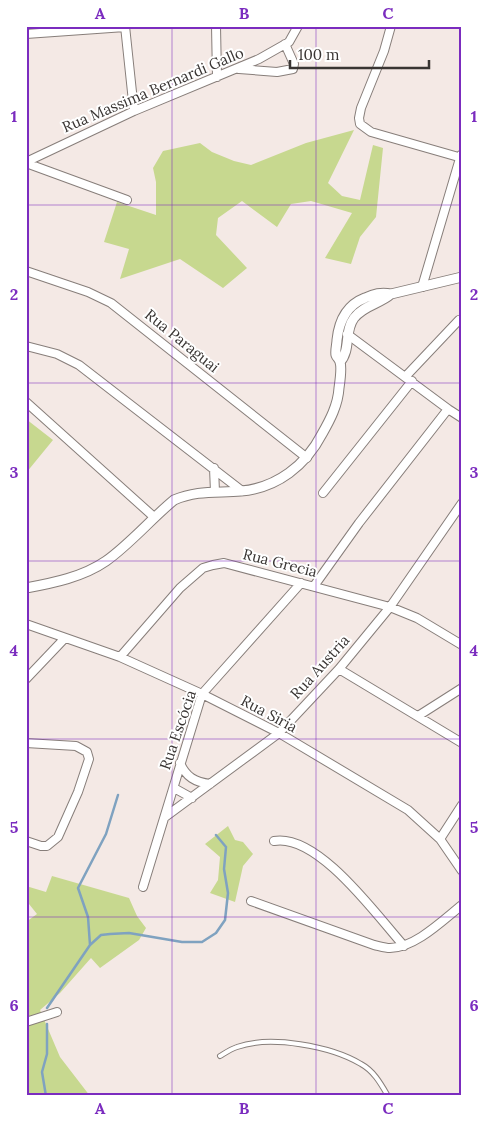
<svg xmlns="http://www.w3.org/2000/svg" width="488" height="1122" viewBox="0 0 488 1122" font-family="Lora,serif">
<style>
.green{fill:#c7d88f}
.lines{fill:none;stroke-linecap:round;stroke-linejoin:round}
.stream{stroke:#7fa2c0;stroke-width:2.5}
.service-casing{stroke:#877e7a;stroke-width:6}
.minor-casing{stroke:#877e7a;stroke-width:10}
.tertiary-casing{stroke:#877e7a;stroke-width:11}
.service{stroke:#fff;stroke-width:4}
.minor{stroke:#fff;stroke-width:8}
.tertiary{stroke:#fff;stroke-width:9}
.grid{fill:none;stroke:#7b2cbf;stroke-width:1;stroke-opacity:0.55}
.labels{text-anchor:middle;stroke-width:4;stroke-linejoin:round;paint-order:stroke}
.street-label{font-size:15px;fill:#393533;stroke:#fff}
.neatline{fill:none;stroke:#7b2cbf;stroke-width:2}
.grid-label{font-size:16px;text-anchor:middle;font-weight:bold;fill:#7b2cbf}
</style>
<rect width="100%" height="100%" fill="#f4e9e5"/>
<!-- green -->
<path class="green" d="M354,130L328,183L342,196L360,200L373,145L383,148L376,217L360,237L351,264L325,258L352,213L311,201L291,204L277,227L242,201L218,218L216,235L247,268L223,288L180,259L120,279L129,249L104,242L117,202L156,215V182L153,168L163,151L200,143L212,152L234,161L251,165L306,143Z
M26,419L53,440L26,473Z
M228,826L235,840L243,842L253,854L243,866L235,902L210,893L218,880L220,857L205,844Z
M52,876L129,898L137,916L146,928L139,940L100,968L91,958L60,993L40,1010L60,1057L90,1096H26V922L37,914L29,904L26,906V886L46,892Z"/>
<g class="lines">
<!-- stream -->
<path class="stream" d="M90,945L101,935L110,934L129,933L182,942H202L216,933L225,920L228,893L224,869L226,847L216,835
M47,1008L90,945L88,917L78,888L106,834L118,795
M46,1096L42,1072L47,1054V1024"/>
<!-- service casing -->
<g class="service-casing">
<path id="service" d="M220,1056C225,1053 231,1049 237,1047C270,1035 331,1046 361,1064C374,1071 381,1084 388,1096"/>
</g>
<!-- minor casing -->
<g class="minor-casing">
<path id="minor" d="M125,26L134,111
M216,26L217,77
M391,26L384,51L361,108L359,118L360,124L371,132L462,158
M26,34L125,27
M239,69L277,72L293,69L294,64L285,44
M26,162L134,111L259,59L289,42L298,26
M26,163L127,200
M26,271L88,292L111,303L307,458
M422,287L461,155
M347,334L448,409L462,418
M26,346L57,354L79,365L242,491
M406,376L459,320
M26,402L154,517
M214,468L215,492
M323,493L412,381
M314,586L359,523L448,409
M26,624L120,657L202,694L279,733L408,810L440,839L462,871
M120,657L180,588L203,568L213,565L224,563L390,607L417,618L462,645
M339,669L462,743
M26,679L65,638
M418,716L462,688
M26,743L76,746L87,752L89,759L78,792L58,837L47,846H41L26,841
M180,763C186,777 195,782 210,784
M174,788L192,798
M165,817L279,733L339,669L390,607L462,503
M440,839L462,805
M274,841C318,833 377,916 404,946
M143,887L202,694L301,583
M251,901L374,945C379,946 385,948 390,948C415,948 443,920 462,905
M26,1022L57,1012"/>
</g>
<!-- tertiary casing -->
<g class="tertiary-casing">
<path id="tertiary" d="M340,362C351,350 344,331 354,318C364,305 380,304 391,294
M26,588C53,583 83,577 106,561C130,544 151,519 174,500C197,490 217,493 241,491C277,488 306,465 322,434C330,420 338,405 339,388C340,381 342,368 340,362C339,358 337,358 336,355C335,351 337,344 337,340C339,321 347,305 365,298C374,294 381,292 391,294L462,277"/>
</g>
<!-- service -->
<use href="#service" class="service"/>
<!-- minor -->
<use href="#minor" class="minor"/>
<!-- tertiary -->
<use href="#tertiary" class="tertiary"/>
</g>
<!-- grid -->
<path class="grid" d="M172,26V1096M316,26V1096M26,205H462M26,383H462M26,561H462M26,739H462M26,917H462"/>
<g class="labels">
<!-- street labels -->
<g class="street-label">
<text transform="translate(153 90) rotate(-23)" y="5">Rua Massima Bernardi Gallo</text>
<text transform="translate(182 341) rotate(39)" y="5">Rua Paraguai</text>
<text transform="translate(280 563) rotate(14)" y="5">Rua Grecia</text>
<text transform="translate(320 667) rotate(-48)" y="5">Rua Austria</text>
<text transform="translate(269 714) rotate(28)" y="5">Rua Siria</text>
<text transform="translate(178 730) rotate(-71)" y="5">Rua Escócia</text>
</g>
</g>
<!-- border -->
<rect width="488" height="1122" fill="none" stroke="#ffffff" stroke-width="55"/>
<!-- scale -->
<path d="M290 60v8h139v-8" fill="none" stroke="#393533" stroke-width="2.5"/>
<text x="298" y="60" font-size="15" fill="#393533" stroke="#ffffff" stroke-width="4" paint-order="stroke">100 m</text>
<rect x="28" y="28" width="432" height="1066" class="neatline"/>
<g class="grid-label">
<text x="100" y="19">A</text>
<text x="244" y="19">B</text>
<text x="388" y="19">C</text>
<text x="14" y="122">1</text>
<text x="474" y="122">1</text>
<text x="14" y="300">2</text>
<text x="474" y="300">2</text>
<text x="14" y="478">3</text>
<text x="474" y="478">3</text>
<text x="14" y="656">4</text>
<text x="474" y="656">4</text>
<text x="14" y="833">5</text>
<text x="474" y="833">5</text>
<text x="14" y="1011">6</text>
<text x="474" y="1011">6</text>
<text x="100" y="1114">A</text>
<text x="244" y="1114">B</text>
<text x="388" y="1114">C</text>
</g>
</svg>
